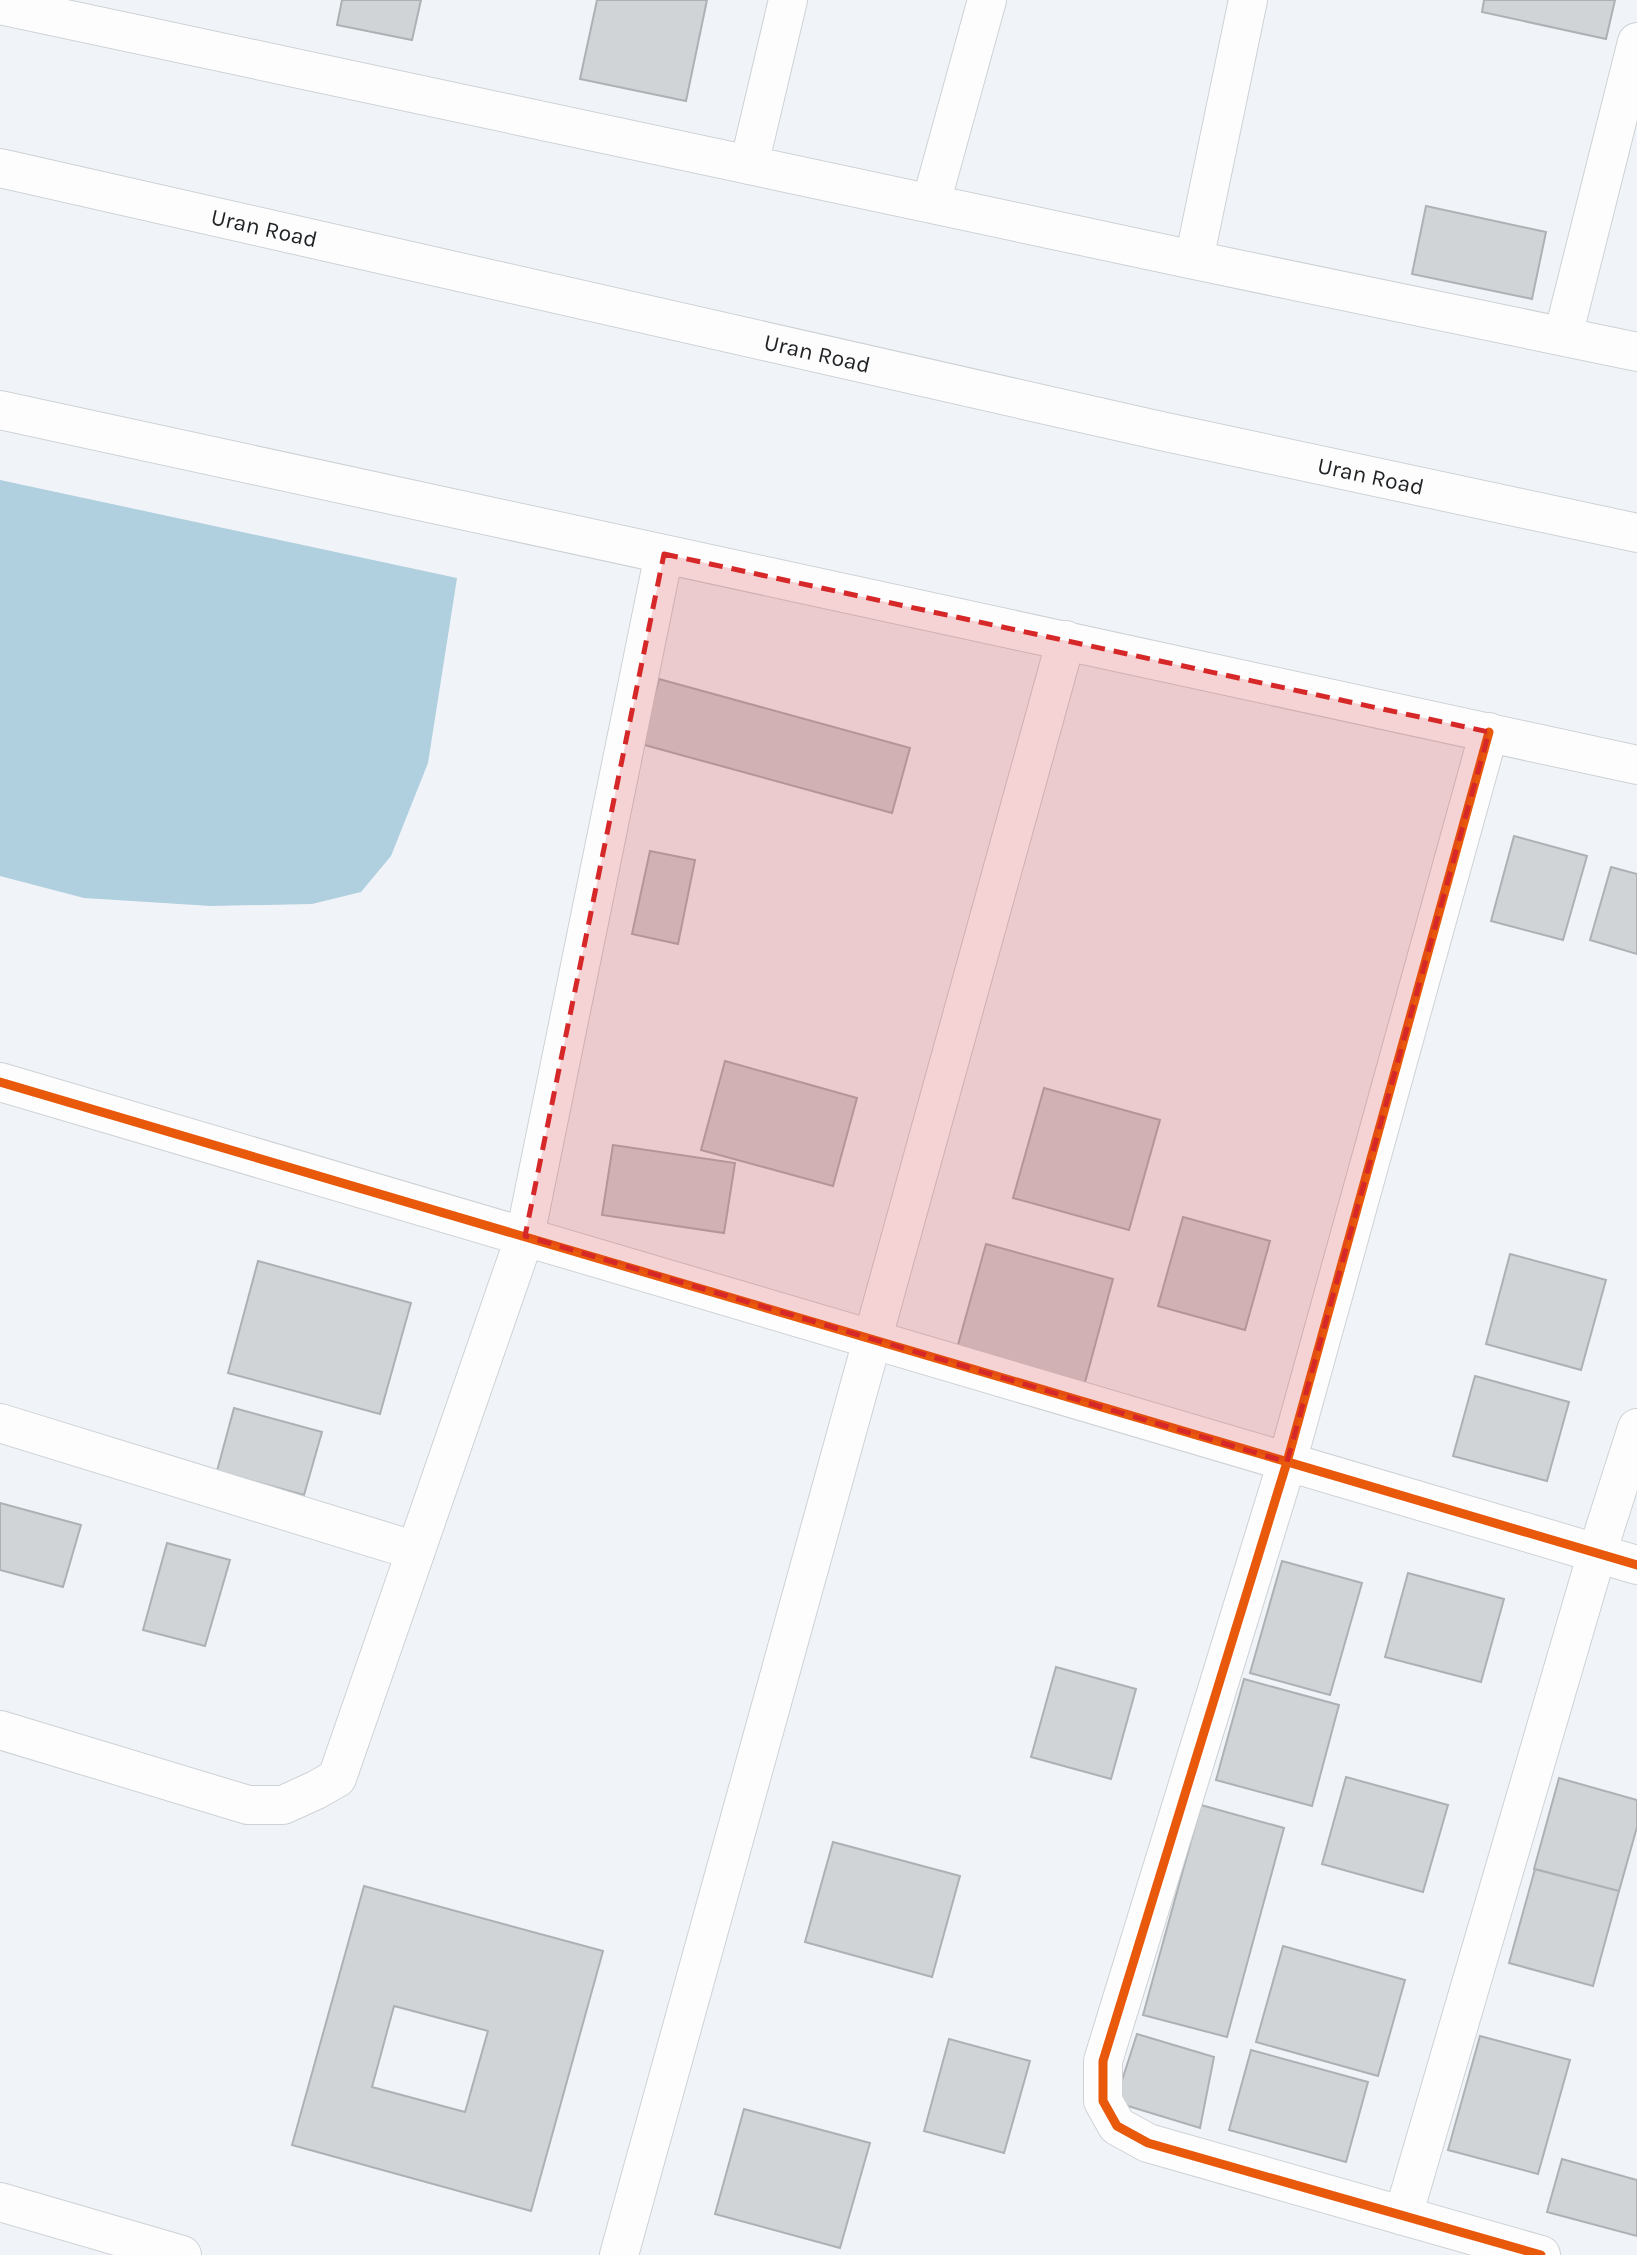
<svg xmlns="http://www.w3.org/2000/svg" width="1637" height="2255" viewBox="0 0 1637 2255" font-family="Karla,sans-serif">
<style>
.water{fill:#b0cfdf}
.building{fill:#d1d4d7;stroke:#aeb1b4;stroke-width:2;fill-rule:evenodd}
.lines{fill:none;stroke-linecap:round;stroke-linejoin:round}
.minor-casing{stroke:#ced2d5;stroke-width:40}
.major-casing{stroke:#ced2d5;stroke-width:40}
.minor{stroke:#fdfdfe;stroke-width:38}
.major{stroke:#fdfdfe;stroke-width:38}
.cycleway-casing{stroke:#fff;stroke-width:13}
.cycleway{stroke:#e8590c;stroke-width:9}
.marked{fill:#d62828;fill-opacity:0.2;stroke:#d62828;stroke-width:5;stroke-dasharray:14 9;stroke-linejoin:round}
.labels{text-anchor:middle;stroke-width:5;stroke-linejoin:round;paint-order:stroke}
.street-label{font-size:23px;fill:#1f2224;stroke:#fff}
</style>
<rect width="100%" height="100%" fill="#f0f4f8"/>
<!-- water -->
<path class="water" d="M0,480L457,578L428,763L391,856L361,892L312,904L211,906L84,898L0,876Z"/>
<!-- building -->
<path class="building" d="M342,0H421L412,40L337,25Z
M597,0H707L686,101L580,79Z
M1484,0H1615L1606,39L1482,12Z
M1426,206L1546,232L1532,299L1412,274Z
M659,679L910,748L892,813L641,744Z
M1514,836L1587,856L1563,940L1491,921Z
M650,851L695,860L678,944L632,934Z
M1611,867L1637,874V954L1590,940Z
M725,1061L857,1098L833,1186L701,1150Z
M1044,1088L1160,1120L1129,1230L1013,1198Z
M613,1145L735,1163L724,1233L602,1215Z
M1183,1217L1270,1241L1245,1330L1158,1306Z
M986,1244L1113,1279L1084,1386L956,1352Z
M1510,1254L1606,1280L1581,1370L1486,1344Z
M258,1261L411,1303L380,1414L228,1373Z
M1475,1376L1569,1402L1547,1481L1453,1456Z
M234,1408L322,1432L304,1495L217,1471Z
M0,1503L81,1525L63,1587L0,1570Z
M167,1543L230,1560L205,1646L143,1630Z
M1282,1561L1362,1583L1330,1695L1250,1673Z
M1408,1573L1504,1599L1481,1682L1385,1657Z
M1056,1667L1136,1689L1111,1779L1031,1757Z
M1244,1679L1339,1705L1312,1806L1216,1780Z
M1346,1777L1448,1805L1423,1892L1322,1864Z
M1559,1778L1637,1800V1827L1619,1891L1534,1869Z
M1201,1805L1284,1828L1227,2037L1143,2015Z
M833,1842L960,1876L932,1977L805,1942Z
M1535,1869L1619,1891L1593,1986L1509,1963Z
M364,1886L603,1951L531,2211L292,2145ZM394,2006L488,2031L465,2112L372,2087Z
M1283,1946L1405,1980L1378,2076L1256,2042Z
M1137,2034L1214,2057L1200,2128L1115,2102Z
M1480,2036L1570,2060L1538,2174L1448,2150Z
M949,2039L1030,2061L1004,2153L924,2131Z
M1251,2050L1368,2082L1346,2162L1229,2130Z
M744,2109L870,2143L840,2248L715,2214Z
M1562,2159L1637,2180V2236L1547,2212Z"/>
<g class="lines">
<!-- minor casing -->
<g class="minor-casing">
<path id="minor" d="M0,5L1194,260L1637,352
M749,165L788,0
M931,203L987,0
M1194,260L1248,0
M1563,336L1637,42
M0,410L1637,765
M1489,732L1287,1462L1103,2061V2101L1117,2126L1148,2143L1541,2255
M0,1082L1637,1565
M0,1423L416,1551
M0,1730L248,1805H283L316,1790L337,1778L525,1236L664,554
M0,2202L182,2255
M1403,2216L1597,1553L1637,1428
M619,2255L1066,640"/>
</g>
<!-- major casing -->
<g class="major-casing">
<g id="major">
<path id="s1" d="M0,168L1161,431L1637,533"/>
</g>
</g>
<!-- minor -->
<use href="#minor" class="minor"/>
<!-- major -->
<use href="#major" class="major"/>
<!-- cycleway casing -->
<g class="cycleway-casing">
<path id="cycleway" d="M1489,732L1287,1462L1103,2061V2101L1117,2126L1148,2143L1541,2255
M0,1082L1637,1565"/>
</g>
<!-- cycleway -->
<use href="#cycleway" class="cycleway"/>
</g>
<!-- marked area -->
<path class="marked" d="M664,554L1489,732L1287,1462L525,1236Z"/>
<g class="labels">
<!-- street labels -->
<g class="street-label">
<text dy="8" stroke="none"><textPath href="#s1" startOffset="271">Uran Road</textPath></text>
<text dy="8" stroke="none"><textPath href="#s1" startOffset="838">Uran Road</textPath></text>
<text dy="8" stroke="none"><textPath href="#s1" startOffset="1405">Uran Road</textPath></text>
</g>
</g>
</svg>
